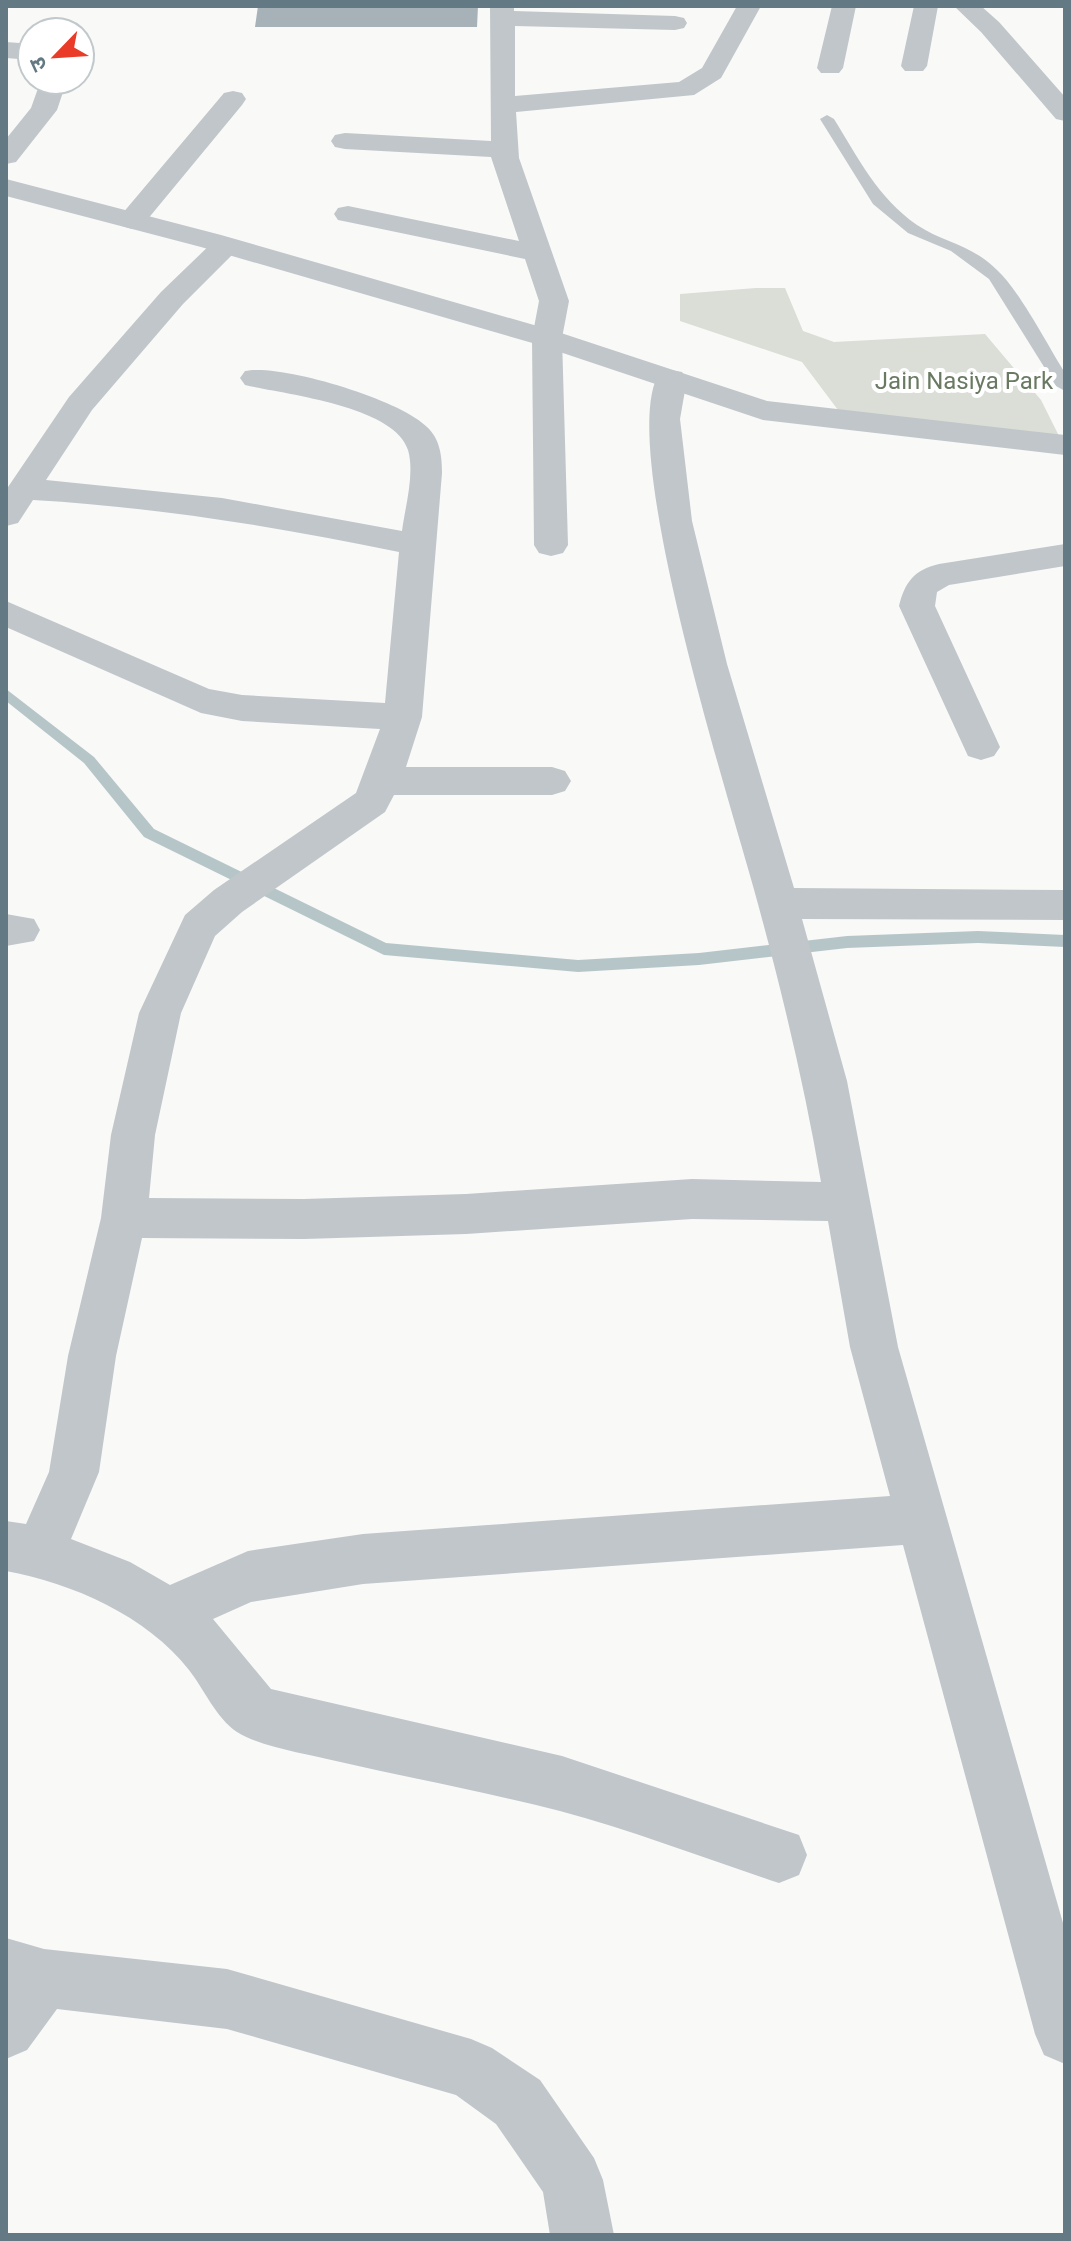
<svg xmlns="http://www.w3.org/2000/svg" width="1071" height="2241" viewBox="0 0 1071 2241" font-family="Roboto,'Noto Sans Devanagari',sans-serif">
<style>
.green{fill:#daded6}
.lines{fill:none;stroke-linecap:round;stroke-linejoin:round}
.stream{fill:#b6c6c8;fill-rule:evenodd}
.building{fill:#a6b2b7}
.service{fill:#c0c6c9;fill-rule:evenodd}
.minor{fill:#c0c6c9;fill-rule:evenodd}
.tertiary{fill:#c0c6c9;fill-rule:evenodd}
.labels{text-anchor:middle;stroke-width:8;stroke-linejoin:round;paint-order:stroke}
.far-park-label{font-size:24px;fill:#6a7a62;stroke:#fff}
</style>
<rect width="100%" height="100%" fill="#f9f9f7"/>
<!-- green -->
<path class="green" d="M756,288H785L803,331L834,342L985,334L1041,400L1063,444L838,410L802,362L680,321V294Z"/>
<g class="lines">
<!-- stream -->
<path class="stream" d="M6,689L94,757L154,829L386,943L578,960L699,953L847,936L978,931L1065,935V947L978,943L847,948L699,965L578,972L384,955L144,837L84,763L6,701Z"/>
</g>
<!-- building -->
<path class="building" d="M258,6H478L477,27H255Z"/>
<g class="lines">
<!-- service -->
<path class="service" d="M827,115L834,119C859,159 877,197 917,225C944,243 971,244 997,270C1019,290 1048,346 1065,373V391L1056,386L989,279L951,251L908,233L873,204L820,119Z"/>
<!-- minor -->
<path class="minor" d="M490,6H514V11L675,16L684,18L687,23L684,28L675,30L515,26V96L679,82L702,68L737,6H761L721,78L694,95L516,112L519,158L569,301L562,338L568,545L563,553L551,556L539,553L534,545L532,338L539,301L525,259L348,222L338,220L334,214L338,208L348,206L519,241L491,157L345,149L335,147L331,141L335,135L345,133L491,141Z
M832,6H856L843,68L839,73H821L817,68Z
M914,6H938L927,66L923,71H905L901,66Z
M954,6H981L999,22L1065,97V121L1056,119L981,32Z
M6,42L32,44V60L6,58Z
M41,80H67L57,110L16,162L6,164V139L31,108Z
M233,91L242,93L246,99L242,105L142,226L132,229L122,226L118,220L122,214L224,93Z
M225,237L235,240L239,246L235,252L183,304L92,410L46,480L222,498L402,531C405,507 415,474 408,450C395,406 284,394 245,385L240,378L245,371C280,363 402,400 427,427C440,439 442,456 442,473L422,717L406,767H552L565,771L571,781L565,791L552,795H394L385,812L242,912L215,936L181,1013L155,1135L149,1198L304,1199L466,1194L692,1179L821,1182C805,1088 783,996 758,904C734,813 613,440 660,372L671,370L682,372L687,379L680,419L692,521L727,664L794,888L1065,890V920L802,919L847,1081L898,1347L1065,1930V2064L1044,2055L1035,2034L903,1545L363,1584L251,1602L213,1619L271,1689L562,1756L799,1835L807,1855L799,1875L779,1883C707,1859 634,1831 560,1811C486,1792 410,1778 336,1761C308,1754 261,1747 237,1732C216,1718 204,1689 189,1670C147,1616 72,1583 6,1571V1521L26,1524L49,1472L68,1356L101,1218L111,1135L139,1013L185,915L214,890L356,793L380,729L242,721L201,713L6,627V601L209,689L242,695L385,703L399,552C278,527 156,507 33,500L18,523L6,526V490L69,397L161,292L215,240ZM692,1219L828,1221L850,1347L890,1496L363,1534L248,1551L170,1585L130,1562L71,1539L99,1472L116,1356L142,1238L304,1239L466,1234Z
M1065,544V566L949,585L937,592L935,606L1000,747L994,756L981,760L968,756L899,606C905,582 914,570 939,564Z
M6,914L34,919L40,930L34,941L6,946Z
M6,1938L44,1949L227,1969L471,2039L492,2048L540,2080L594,2158L603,2180L614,2235H550L543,2192L496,2124L456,2095L227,2029L57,2009L27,2050L6,2059Z"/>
<!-- tertiary -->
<path class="tertiary" d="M6,179L221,235L558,332L767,401L1065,435V455L763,420L536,344L201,247L6,196Z"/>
</g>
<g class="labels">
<!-- far-park labels -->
<g class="far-park-label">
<text x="964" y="389">Jain Nasiya Park</text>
</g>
</g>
<!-- border -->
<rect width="1071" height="2241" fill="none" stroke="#637983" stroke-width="16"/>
<!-- north arrow -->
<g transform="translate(56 56) rotate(245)"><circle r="38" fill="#ffffff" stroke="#c1c9cd" stroke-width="2"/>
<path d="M0-6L14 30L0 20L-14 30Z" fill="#e93b27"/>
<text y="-12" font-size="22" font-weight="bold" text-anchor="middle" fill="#637983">उ</text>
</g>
</svg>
